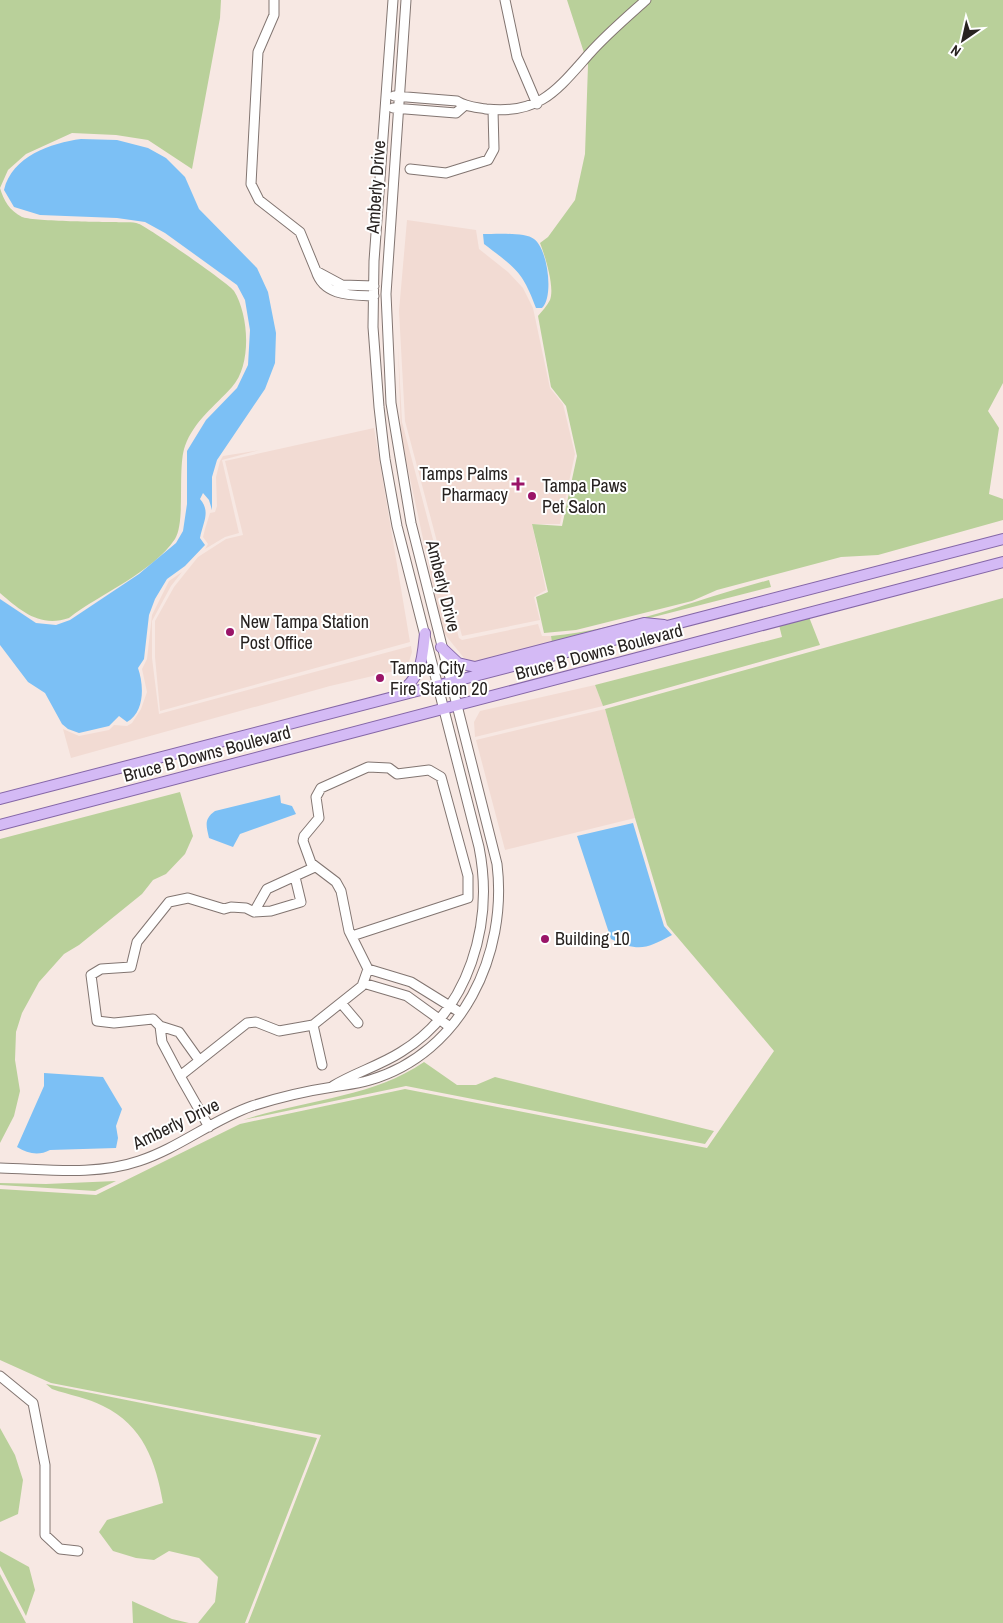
<svg xmlns="http://www.w3.org/2000/svg" width="1003" height="1623" viewBox="0 0 1003 1623" font-family="'Archivo Narrow',sans-serif">
<style>
.built{fill:#f2dbd3}
.green{fill:#b9d09a}
.water{fill:#7cc0f5}
.lines{fill:none;stroke-linecap:round;stroke-linejoin:round}
.minor-casing{stroke:#827571;stroke-width:11}
.major-casing{stroke:#8567a7;stroke-width:12}
.minor{stroke:#fff;stroke-width:9}
.major{stroke:#d4baf5;stroke-width:10}
.poi-dot{fill:#9a1468;stroke:#fff;stroke-width:2}
.labels{text-anchor:middle;stroke-width:4;stroke-linejoin:round;paint-order:stroke}
.street-label{font-size:18px;fill:#272220;stroke:#fff}
.poi-label{font-size:18px;fill:#272220;stroke:#fff;text-anchor:start}
</style>
<rect width="100%" height="100%" fill="#f7e8e3"/>
<!-- built -->
<path class="built" d="M407,220L476,230L479,249L508,272L523,288L533,308L550,388L563,404L575,454L560,524H532L546,590L534,597L540,620L462,636L405,421L399,311Z
M398,345L402,422L459,638L462,640L538,624L542,636H551L552,643L476,662L464,658L443,632L401,436Z
M374,428L410,642L160,711L155,657V621L174,587L198,557L226,539L243,535L225,461Z
M260,450L222,460L239,533L225,537L205,549L208,544L203,537L205,529L210,513L215,512L217,506L216,477L220,461L223,456Z
M182,572L171,586L152,621V658L159,714L411,646L412,652L407,668L330,686L71,758L63,729L79,736L109,730L114,725L127,726L132,723L141,709L147,692L142,669L147,659L152,615L169,581Z
M595,685L603,706L475,737L474,722L480,711Z
M605,709L635,818L505,850L476,740Z"/>
<!-- green -->
<path class="green" d="M0,0H221L220,18L192,169L148,140L116,135L72,133L26,154L8,170L0,188Z
M567,0H1003V383L988,411L999,428L989,494L1003,499V520L878,555L841,557L717,590L692,601L576,630L544,633L536,597L548,592L532,524L562,526L577,456L566,406L551,387L538,316C542,311 547,306 550,300C555,287 545,256 540,243L548,237L575,200L585,154L588,65Z
M0,188C4,201 9,210 22,217C31,221 100,222 116,222C123,223 132,221 139,224C146,226 231,285 234,291C249,315 252,365 232,387C215,406 194,421 185,446C177,468 186,521 175,539C152,573 101,593 69,618C40,628 21,611 0,593Z
M769,580L771,587L552,643L551,636C626,629 697,599 769,580Z
M1003,598V1623H248L321,1435L51,1383L0,1360V1189L96,1195L240,1124L405,1089L707,1148L774,1051L667,925L635,818L605,709Z
M809,617L820,645L603,706L595,685L782,637L779,625Z
M180,792L193,836L185,854L166,874L153,880L142,894L79,945L64,954L39,982L22,1013L16,1032L15,1060L20,1091L14,1116L0,1143V839Z
M424,1062L457,1085H476L495,1077L714,1131L705,1144L406,1086L243,1120C303,1100 372,1098 424,1062Z
M116,1181L95,1191L0,1185V1183L46,1184Z
M46,1384L317,1438L245,1623H198L215,1602L218,1577L199,1558L169,1551L154,1560L136,1558L113,1551L99,1532L107,1520L163,1503C156,1462 143,1425 103,1406C88,1398 69,1395 52,1389Z
M0,1428L15,1455L23,1480L18,1514L0,1522Z
M0,1551L29,1567L35,1590L26,1616L0,1566Z
M0,1574L26,1623H0Z
M132,1601L172,1619L189,1623H133Z"/>
<!-- water -->
<path class="water" d="M81,139L117,140L148,148L166,158L185,177L199,209L257,268L268,292L276,333L275,363L265,389L217,460L212,477V510L209,500L203,493L200,499C211,512 203,522 200,538L205,545L185,566L167,579L155,599L149,615L144,659L138,668C144,685 145,712 127,722L119,716L109,726L79,733L68,729L62,724L45,693L28,682L0,645V599L36,623L56,625L70,620L139,574L176,543L183,531L187,504V451L206,420L237,388L248,365L250,330L245,300L237,285L165,233L145,222L117,218L40,215L14,207L4,190C12,156 51,143 81,139Z
M483,234C495,234 525,232 534,239C548,249 554,297 542,308H536C522,270 515,268 484,244Z
M280,795L281,803L292,806L296,814L240,834L233,847L209,838C206,825 204,819 215,811Z
M633,823L664,926L672,935C646,949 639,952 611,939L577,836Z
M44,1073L103,1077L122,1109L116,1126L118,1138L116,1148L50,1150C39,1156 28,1154 17,1147L44,1086Z"/>
<g class="lines">
<!-- minor casing -->
<g class="minor-casing">
<path id="minor" d="M274,0V15L258,52L251,184L259,200L300,232L316,271
M505,0L517,57L537,104
M394,96L457,101C466,107 475,107 486,109C540,115 557,90 590,53C607,34 627,17 646,0
M393,108L456,113L464,106
M410,169L446,173L488,160L494,149L493,110
M374,286L342,285L316,271C324,297 352,295 374,296
M254,912L271,911L301,902L295,877
M368,969L411,982L461,1013
M363,983L407,996L450,1027
M341,1003L358,1023
M313,1025L322,1065
M160,1026L162,1042L180,1076
M199,1060L179,1032L160,1026L153,1019L114,1023L97,1021L91,975L101,969L131,967L137,942L169,902L188,898L224,909L231,907L246,908L254,912L267,889L315,867
M333,1086C354,1073 379,1066 401,1052C470,1010 494,923 479,847L397,526L385,459L379,407L373,327L374,261L393,0
M209,1127L180,1076L247,1023L256,1022L279,1031L313,1025L362,986L368,969L349,931L341,891L336,882L311,863L303,841L304,836L319,818L316,797L321,788L368,767L389,768L397,774L429,770L441,777L468,876V898L352,936
M0,1168C46,1169 95,1176 139,1161C179,1148 212,1120 252,1106C277,1098 306,1091 333,1087C345,1085 357,1084 370,1080C462,1053 508,954 497,864L411,523L391,403L386,294L406,0
M0,1376L33,1403L45,1465V1535L60,1549L78,1551"/>
</g>
<!-- major casing -->
<g class="major-casing">
<path id="major" d="M441,647L458,663L475,667L644,623L664,625
M397,695C422,676 422,663 425,633
M0,799L1003,539
M0,825L1003,562"/>
</g>
<!-- minor -->
<use href="#minor" class="minor"/>
<!-- major -->
<use href="#major" class="major"/>
</g>
<!-- markers -->
<g class="poi-dot">
<path d="M515.5 476.5h5v5h5v5h-5v5h-5v-5h-5v-5h5z"/>
<circle cx="532" cy="496" r="5"/>
<circle cx="230" cy="632" r="5"/>
<circle cx="380" cy="678" r="5"/>
<circle cx="545" cy="939" r="5"/>
</g>
<g class="labels">
<!-- street labels -->
<g class="street-label">
<text transform="translate(376 187) rotate(-86)" y="6">Amberly Drive</text>
<text transform="translate(443 586) rotate(76)" y="6">Amberly Drive</text>
<text transform="translate(599 652) rotate(-15)" y="6">Bruce B Downs Boulevard</text>
<text transform="translate(207 754) rotate(-15)" y="6">Bruce B Downs Boulevard</text>
<text transform="translate(176 1124) rotate(-26)" y="6">Amberly Drive</text>
</g>
<!-- poi labels -->
<g class="poi-label">
<text x="508" y="480" text-anchor="end">Tamps Palms<tspan x="508" dy="21">Pharmacy</tspan></text>
<text x="542" y="492">Tampa Paws<tspan x="542" dy="21">Pet Salon</tspan></text>
<text x="240" y="628">New Tampa Station<tspan x="240" dy="21">Post Office</tspan></text>
<text x="390" y="674">Tampa City<tspan x="390" dy="21">Fire Station 20</tspan></text>
<text x="555" y="945">Building 10</text>
</g>
</g>
<!-- north arrow -->
<g transform="translate(963 40) rotate(214)" stroke="#ffffff" stroke-width="4" paint-order="stroke">
<path d="M0-4L9 19L0 12L-9 19Z" fill="#272220"/>
<text y="-8" font-size="14" font-weight="bold" text-anchor="middle" fill="#272220">N</text>
</g>
</svg>
